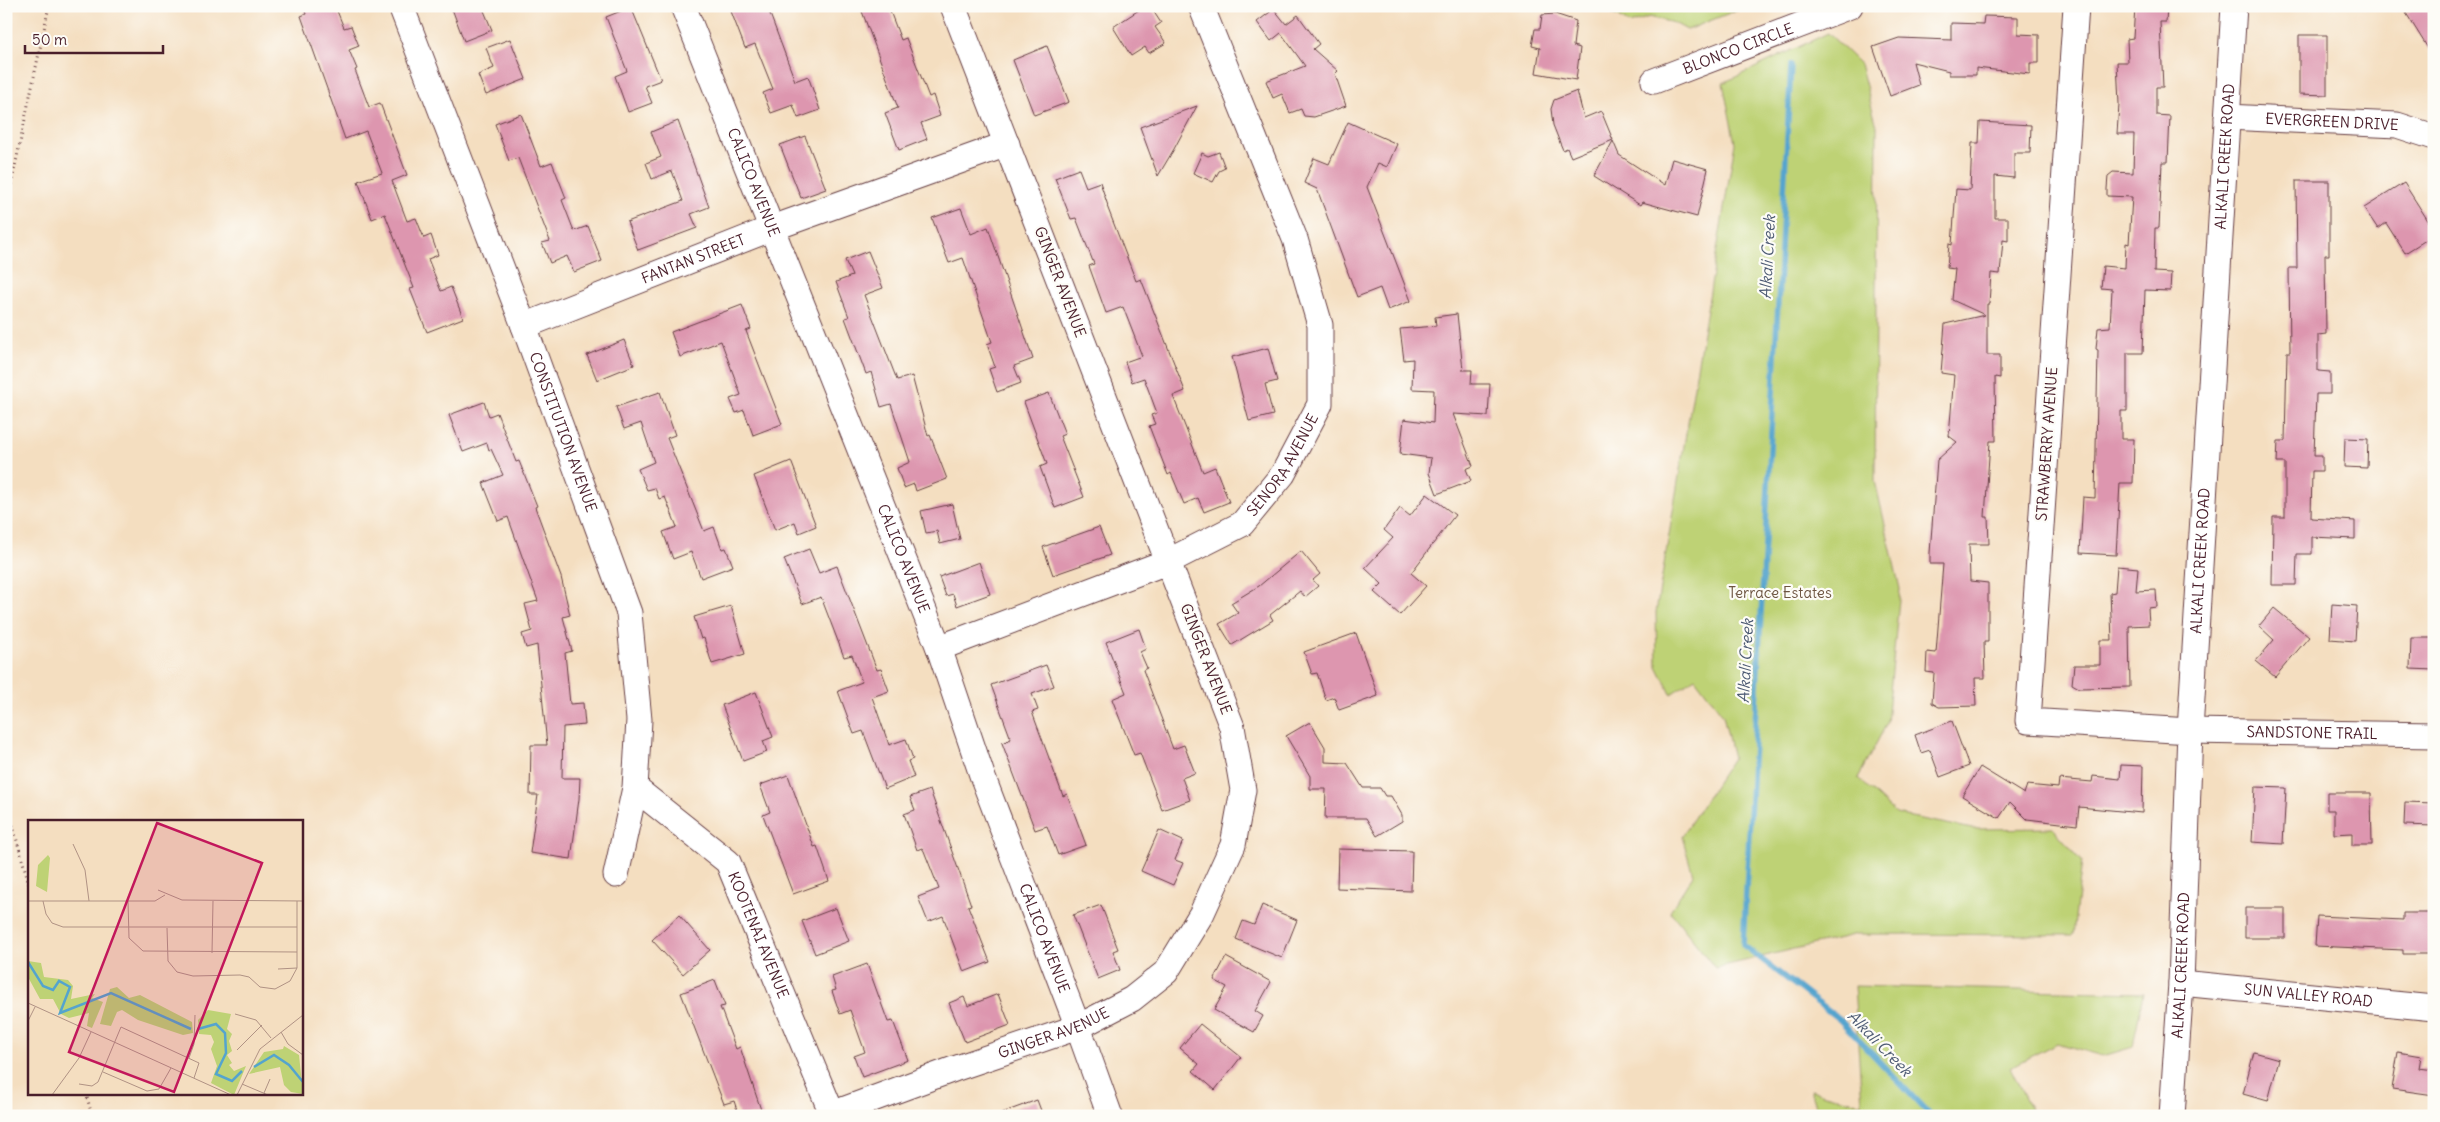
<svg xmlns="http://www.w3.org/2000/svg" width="2440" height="1122" viewBox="0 0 2440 1122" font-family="Delius,sans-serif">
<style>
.green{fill:#bed275;stroke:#847850}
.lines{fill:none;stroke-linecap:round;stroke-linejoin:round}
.stream{stroke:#54a4ce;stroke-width:5.5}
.building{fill:#dd96af}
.minor-casing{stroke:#643c41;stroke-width:27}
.path{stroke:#643c41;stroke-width:3;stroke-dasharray:1 4;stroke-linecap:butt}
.minor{stroke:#fff;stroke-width:25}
.labels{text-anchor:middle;stroke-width:4.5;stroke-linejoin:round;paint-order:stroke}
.street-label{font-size:15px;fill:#4a1f2b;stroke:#fdfcf7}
.park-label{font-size:15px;fill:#6d5541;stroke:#fdfcf7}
.water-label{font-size:16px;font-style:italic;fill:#4e5b74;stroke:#fdfcf7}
.inset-river{fill:none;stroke:#54a4ce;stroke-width:2.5}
.inset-road{fill:none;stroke:#b09284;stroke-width:1}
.view{fill:#c2185b;fill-opacity:0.15;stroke:#c2185b;stroke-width:2.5}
.inset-edge{fill:none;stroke:#4a1f2b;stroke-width:2.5}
</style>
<rect width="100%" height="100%" fill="#fdfcf7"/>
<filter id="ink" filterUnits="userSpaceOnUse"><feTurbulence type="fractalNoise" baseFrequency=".02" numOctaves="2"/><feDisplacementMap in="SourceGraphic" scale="10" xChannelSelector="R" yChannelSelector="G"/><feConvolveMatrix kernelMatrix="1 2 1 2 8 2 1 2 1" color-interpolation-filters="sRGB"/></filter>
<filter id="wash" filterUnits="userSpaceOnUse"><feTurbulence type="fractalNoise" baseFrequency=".0096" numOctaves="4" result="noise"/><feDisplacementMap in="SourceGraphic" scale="20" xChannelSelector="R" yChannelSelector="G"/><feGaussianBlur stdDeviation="1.12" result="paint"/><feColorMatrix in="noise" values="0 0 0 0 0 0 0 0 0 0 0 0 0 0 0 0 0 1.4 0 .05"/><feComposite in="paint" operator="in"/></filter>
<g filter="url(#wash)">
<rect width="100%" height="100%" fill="#f4dec0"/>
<!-- green -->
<path class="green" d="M1600,6H1747L1687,30L1674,23L1649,17L1630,24Z
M1828,33L1860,64L1877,126L1875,481L1900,589L1887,723L1858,778L1896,814L1972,829L2053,828L2082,861L2073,935L1857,934L1715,968L1670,911L1693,875L1682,836L1733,758L1723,715L1695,678L1671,694L1657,666L1656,612L1735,143L1723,83Z
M1854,986L2143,993L2133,1047L2103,1056L2057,1043L2010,1067L2034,1116H1818L1810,1090L1862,1104Z"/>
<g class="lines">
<!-- stream -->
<path class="stream" d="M1768,6V7
M1791,65L1743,945L1840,1020L1931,1116"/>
</g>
<g id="blocks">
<!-- building -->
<path class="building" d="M303,6H335L344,28L351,26L359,46L349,50L357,69L355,70L369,107L380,103L407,175L392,181L407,221L416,218L424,238L431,235L438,255L428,259L441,291L451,287L463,318L427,332L410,289L414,288L385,214L372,219L358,181L382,173L366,131L345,139L301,16L306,14Z
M451,6H482L492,30L464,41Z
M729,6H767L795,81L808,76L820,110L798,118L793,105L771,113L763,93L773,89L755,44L745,48Z
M860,6H888L901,40L906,38L929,97L933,95L940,116L921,123L927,139L899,150L885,113L898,108Z
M1145,6H1150L1161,23L1155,27L1166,43L1149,53L1145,47L1131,56L1113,27Z
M2135,6H2167L2166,22H2160L2163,87H2156V115L2170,116L2168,162H2162L2159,228H2155L2154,272L2171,273L2170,291L2145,290L2143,353H2127V411H2121V439H2134L2133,483H2120L2116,555L2080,553L2083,497L2095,498L2098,350L2096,349L2098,328L2110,327L2112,289L2101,288L2103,266L2125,268L2126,243L2129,244L2132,197L2107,196V189L2108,176L2113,172L2133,173L2134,134H2117L2119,104L2117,62H2128L2127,39L2133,38Z
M2417,6H2434V58L2406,13Z
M631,7L661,80L645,86L652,103L628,112L615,76L627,71L606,17Z
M1274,9L1286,24L1298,15L1319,44L1313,49L1338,71L1335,74L1346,106L1314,117L1304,116L1301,109L1290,113L1282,94L1273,98L1266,81L1305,66L1281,33L1271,41L1257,22Z
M1555,14L1576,21L1573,46L1580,48L1576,80L1536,73L1540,48L1532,46L1535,29H1540L1542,15Z
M1984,16L2018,17V34L2039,35V63H2030V74L1976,68V75H1949V71L1913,62L1919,85L1890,96L1873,47L1899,38L1951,40V23L1983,24Z
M2299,35H2327V95L2299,94Z
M510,39L526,79L486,95L478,75L494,68L486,48Z
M1047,46L1069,102L1034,115L1013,60Z
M1577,91L1584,118L1601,111L1613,140L1571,157L1567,148L1563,150L1560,143L1553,125L1551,109L1554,100Z
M1197,106L1174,149L1158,176L1140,127Z
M521,114L541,166L552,162L566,198L562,200L574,231L588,226L602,261L574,272L567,256L550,263L542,243L550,241L518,158L509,161L495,124Z
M678,121L709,207L691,214L697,228L638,250L627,222L683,201L672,171L652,179L646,163L661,157L651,132Z
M1348,122L1397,144L1387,167L1378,163L1367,187L1411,301L1388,310L1380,288L1357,297L1317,189L1304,183L1314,158L1329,164Z
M1980,122L2031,125L2030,153H2014V178L1995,176V218H2008V241L2003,240L2000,274L1991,273L1989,304H1987V355H2000V378L1995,377L1996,441H1990L1985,517H1988L1989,544H1969L1970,581L1988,583V642H1984L1985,678H1975L1976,706L1939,707L1932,703L1934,673L1926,672L1927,652L1936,653L1943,564H1930V553L1937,460L1957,442L1949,436L1954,375L1941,373L1945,324L1985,315L1952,300L1955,269L1947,268L1949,244L1952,245L1956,189L1970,190L1972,143H1979Z
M805,136L826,189L801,198L780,145Z
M1613,141L1619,155L1665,185L1672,159L1708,169L1697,217L1642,202L1640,205L1594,176Z
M1219,152L1225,168L1219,171L1213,182L1193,173L1202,153L1208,156Z
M1079,169L1086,187L1100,182L1108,206H1107L1136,281L1141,279L1185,391L1173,396L1203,472L1215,467L1229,502L1204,512L1198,498L1184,504L1171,473L1168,475L1149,426L1155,424L1151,415L1157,413L1144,378L1132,382L1125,362L1142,356L1123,307L1106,313L1089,266L1094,264L1076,218L1071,219L1055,178Z
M2296,181H2329V255H2325L2326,334L2318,335V371L2330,372V394H2316L2314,456H2322V471H2312L2311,518L2355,521V539L2312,537V554H2297L2296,585H2272L2273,517H2285V463H2277L2278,441H2285L2287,352H2290L2289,268H2297Z
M2404,183L2434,230V235L2405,253L2386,223L2378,229L2364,208Z
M961,208L971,234L988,227L1033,359L1014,366L1021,383L997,392L989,369L995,367L987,344L992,342L963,258L949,263L932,218Z
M868,251L883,288L864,295L897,380L912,376L928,436L930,435L947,479L916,491L914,484L904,488L897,468L910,462L891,404L881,407L871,372L866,374L845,318L849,317L836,282L852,276L845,260Z
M742,305L751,329L746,331L782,424L753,435L744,410L736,413L730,399L741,395L721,341L680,357L671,332Z
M1457,314L1463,370H1472L1471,384H1490L1488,416L1453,414L1473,466L1466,469L1471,481L1437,494L1429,473L1431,458L1400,454L1404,419L1433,423L1434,390L1412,389L1413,359L1404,360L1400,329L1436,326L1435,317Z
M624,340L634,365L597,380L587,355Z
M1268,348L1277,381L1265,384L1273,415L1249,421L1232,357Z
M660,392L675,435L667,438L704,531L714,527L722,549L726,548L733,566L701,578L691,552L673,559L663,532L677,527L665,497L659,499L655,488L647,490L638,469L654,462L641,423L624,429L616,407Z
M1049,393L1065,434L1060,436L1084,497L1055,508L1040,467L1047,464L1024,402Z
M484,402L489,416L497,413L516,462L519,461L537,506L535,507L561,577L570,615L563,617L572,651L565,653L570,704L583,703L585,725L563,727L562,778H580L579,799L571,859L530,853L538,795H530L531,745H547L537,645L526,648L522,634L532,631L525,604L538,601L508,517L498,521L483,483L503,475L491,449L489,450L487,443L463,452L449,415Z
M2345,438L2368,439L2367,468L2344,467Z
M791,461L816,526L799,533L795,522L775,530L754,476Z
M1427,494L1455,515L1411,573L1426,586L1400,615L1374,592L1382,584L1365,568L1393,538L1384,530L1400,508L1410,516Z
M952,504L960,539L940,544L937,531L926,533L921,511Z
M1099,527L1110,555L1053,575L1043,547Z
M809,549L819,573L837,566L877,670L881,669L889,691L872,697L889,745L906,739L913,759L908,761L914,777L885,789L863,731L854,734L838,691L862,682L852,655L844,657L821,597L802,604L784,559Z
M1301,551L1320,574L1313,580L1318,586L1305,597L1300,591L1270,615L1273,620L1232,645L1219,624L1238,613L1231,603L1259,586Z
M979,562L990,594L957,606L953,594L946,596L939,577Z
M2117,566L2138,568L2136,591L2156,590L2157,607L2148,608L2149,625L2129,626L2130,687L2079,688L2072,684L2074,665H2100V640H2112L2110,593L2115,592Z
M2332,604L2357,606L2355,641L2330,639Z
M731,606L745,654L712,664L704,638L701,639L694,617Z
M2274,608L2309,637L2275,677L2256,661L2274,640L2259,626Z
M1139,629L1146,649L1140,652L1147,668L1143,670L1173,749L1184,745L1195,773L1182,778L1190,800L1162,810L1140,753L1134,755L1112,699L1126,693L1106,642Z
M1356,633L1378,696L1339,710L1334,697L1326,700L1317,673L1312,674L1304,652Z
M2411,638H2434V670L2410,669Z
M1046,665L1054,686L1032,694L1038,710L1032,712L1063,796L1067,794L1086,845L1058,855L1047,826L1035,830L1002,743L1011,739L991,685Z
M756,692L773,737L763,741L767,752L743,761L722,705Z
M1952,721L1969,766L1940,777L1930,750L1921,753L1915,735Z
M1310,722L1325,747V762L1347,763L1363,788H1380L1385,796H1391L1402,815V821L1377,836L1366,818H1325L1326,789H1310V776L1286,736Z
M2121,765L2143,766L2142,813L2079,807L2077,825L2027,819L2010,802L1999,818L1962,796L1980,767L2024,794L2027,785L2058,788L2059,779L2092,782L2093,776L2120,779Z
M788,775L814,847L817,846L829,881L793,894L763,815L770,812L760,785Z
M2255,787L2286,788L2283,844L2252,842Z
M930,790L971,905L968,906L990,962L964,972L943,916L928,922L918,897L939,889L924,851L922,848L917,850L904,814L915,810L910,797Z
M2327,793H2371L2372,845H2352V833L2334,834V810H2327Z
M2405,802L2434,803V826L2404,825Z
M1159,830L1183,841L1175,860L1183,863L1173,885L1141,871Z
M1338,849L1412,851L1411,891L1337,888Z
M1101,905L1118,949L1113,951L1120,970L1098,979L1073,915Z
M1262,905L1297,920L1282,958L1236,939L1243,921L1254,925Z
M836,908L849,941L815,954L802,921Z
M2245,908H2285V938H2245Z
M2403,913H2434V954H2403V950L2315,946L2317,916L2403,920Z
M679,915L710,950L683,974L652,940Z
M1226,957L1271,982L1255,1011L1263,1016L1254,1032L1214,1010L1227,987L1214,980Z
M867,964L888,1022L893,1021L908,1060L862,1077L854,1056L865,1052L850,1010L840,1014L832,991L836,990L832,977Z
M715,980L725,1006L720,1007L736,1049L740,1047L763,1116H739L734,1101L724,1104L681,993Z
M998,994L1010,1025L965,1042L949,1003L964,997L968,1006Z
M1200,1024L1241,1057L1215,1090L1193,1071L1199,1064L1180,1048Z
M2254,1052L2279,1059L2268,1101L2243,1094Z
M2398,1052L2421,1056L2419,1068L2434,1070V1095L2392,1089Z
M1037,1100L1043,1116H999V1114Z"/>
</g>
</g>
<g filter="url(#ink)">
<use href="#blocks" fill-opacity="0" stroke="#643c41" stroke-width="1"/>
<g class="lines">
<!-- minor casing -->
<g class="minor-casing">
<g id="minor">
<path id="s1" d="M401,6L524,326L629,613L639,720L635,788L616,875"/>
<path id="s2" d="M683,6L939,648L983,778L1078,1027L1110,1116"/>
<path id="s3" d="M2076,6L2028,721L2190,731L2434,735"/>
<path id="s4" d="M1654,81L1850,6"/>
<path id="s5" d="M2227,117L2397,125L2434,137"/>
<path id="s6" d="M524,326L770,229L1007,144"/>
<path id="s7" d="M939,648L1169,561L1242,524L1283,474L1320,404V325L1295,239L1201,6"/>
<path id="s8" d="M635,788L728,862L833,1116"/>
<path id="s9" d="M2181,983L2434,1008"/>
<path id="s10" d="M832,1114L954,1069L1078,1027L1132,999L1166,972L1202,913L1233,845L1243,790L1232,727L953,6"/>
<path id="s11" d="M2172,1116L2181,983L2190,731L2234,6"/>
</g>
</g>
<!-- path -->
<path class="path" d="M6,209L49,6
M6,801L29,884
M86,1093L92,1116"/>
<!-- minor -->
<use href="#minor" class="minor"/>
</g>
</g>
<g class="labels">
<!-- street labels -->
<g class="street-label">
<text dy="5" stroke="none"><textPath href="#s4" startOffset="90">BLONCO CIRCLE</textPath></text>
<text dy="5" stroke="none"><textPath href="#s5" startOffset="105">EVERGREEN DRIVE</textPath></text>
<text dy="5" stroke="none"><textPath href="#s11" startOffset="961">ALKALI CREEK ROAD</textPath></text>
<text dy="5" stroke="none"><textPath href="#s2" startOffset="190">CALICO AVENUE</textPath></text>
<text dy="5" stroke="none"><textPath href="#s6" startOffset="182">FANTAN STREET</textPath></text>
<text transform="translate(1060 282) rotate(69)" y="5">GINGER AVENUE</text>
<text dy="5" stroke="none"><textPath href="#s1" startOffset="456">CONSTITUTION AVENUE</textPath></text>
<text transform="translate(2047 444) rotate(-86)" y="5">STRAWBERRY AVENUE</text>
<text dy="5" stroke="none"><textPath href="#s7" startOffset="400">SENORA AVENUE</textPath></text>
<text dy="5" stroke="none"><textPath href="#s2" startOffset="595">CALICO AVENUE</textPath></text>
<text dy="5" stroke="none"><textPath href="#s11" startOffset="556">ALKALI CREEK ROAD</textPath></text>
<text transform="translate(1206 659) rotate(69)" y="5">GINGER AVENUE</text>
<text dy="5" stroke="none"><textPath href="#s3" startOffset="1001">SANDSTONE TRAIL</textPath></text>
<text dy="5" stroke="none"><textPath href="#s8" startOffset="198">KOOTENAI AVENUE</textPath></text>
<text dy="5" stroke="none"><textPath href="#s2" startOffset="1000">CALICO AVENUE</textPath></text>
<text dy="5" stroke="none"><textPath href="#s11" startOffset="151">ALKALI CREEK ROAD</textPath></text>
<text dy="5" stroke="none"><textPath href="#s9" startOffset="128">SUN VALLEY ROAD</textPath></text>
<text dy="5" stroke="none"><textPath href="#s10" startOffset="236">GINGER AVENUE</textPath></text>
</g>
<!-- park labels -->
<g class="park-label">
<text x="1780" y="598">Terrace Estates</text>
</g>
<!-- water labels -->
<g class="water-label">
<text transform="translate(1767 257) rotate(-87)" y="6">Alkali Creek</text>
<text transform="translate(1745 661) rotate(-87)" y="6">Alkali Creek</text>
<text transform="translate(1880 1043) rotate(46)" y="6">Alkali Creek</text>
</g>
</g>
<!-- overview -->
<g transform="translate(28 820)">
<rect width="275" height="275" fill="#f4dec0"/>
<path d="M20,35L22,38L19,72L8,66L10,45ZM0,141L13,143L16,157L40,160L45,166L43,179L67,174L64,178L75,182L64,208L59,206L61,193L41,198L33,194L25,179H12L0,157ZM89,167L101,178L112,175L164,202L165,213L155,215L110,200L94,190L89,192L83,206L72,204L82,169ZM180,190L203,194L199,209L204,214L201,221L204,231L199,235L204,243L201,245L206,251L218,246L206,275L183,263L189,246L183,229L186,222L183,215L171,214L170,200ZM256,226L271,235L275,274L263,272L256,265L252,247L221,254L236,232L255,229Z" fill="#bed275"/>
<path class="inset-river" d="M0,142L15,166L25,170L31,161L42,167L32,193L83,173L163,209M170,209L188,204L197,213L198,233L188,254L204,261L214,251M226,247L246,235L261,245L275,262"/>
<path class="inset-road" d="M45,24L57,50L61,81M130,70L154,80L275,81M0,81H127L137,75M15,81L18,94L24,103L35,107H269M100,81L101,118L115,131L269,132M139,108L140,141L149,152L165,156L212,155L221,157L232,167L247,169L262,161L269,148V81M184,133L185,81M250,149L269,148M0,183L203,275M207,194L228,200L243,218M0,201L7,187M253,212L260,224L275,235M209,230L234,205M161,238L166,224L167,195M75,252L119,271L131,269L143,248M51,264L64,266L70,262L93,207L171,243L166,258M214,264L240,275M236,273L242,259M24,275L51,238L63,212M209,275L232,229L275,195"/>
<path class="view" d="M129,3L234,43L146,272L41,232Z"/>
<rect width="275" height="275" class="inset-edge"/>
</g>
<!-- margin -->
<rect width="2440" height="1122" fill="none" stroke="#fdfcf7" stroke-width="25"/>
<!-- scale -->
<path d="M25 45v8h138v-8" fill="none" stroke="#4a1f2b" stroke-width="2.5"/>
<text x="32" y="45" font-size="15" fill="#4a1f2b" stroke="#fdfcf7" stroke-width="4" paint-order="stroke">50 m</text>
</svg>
